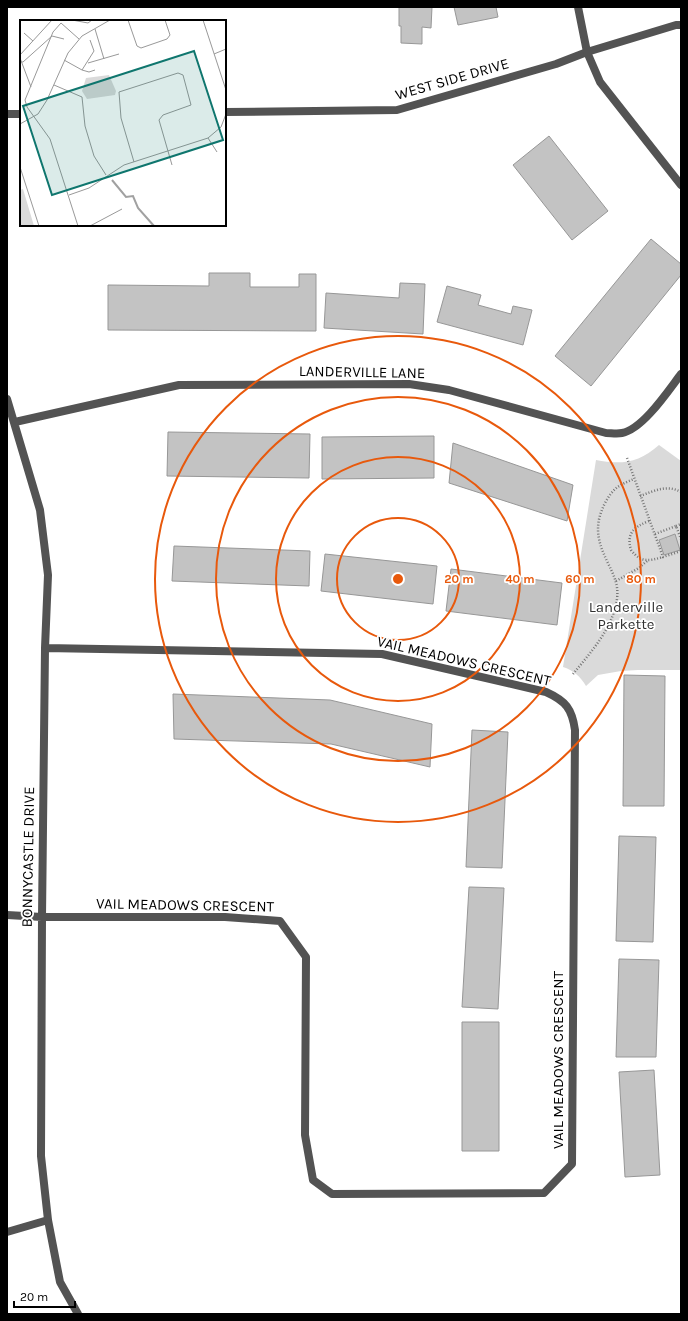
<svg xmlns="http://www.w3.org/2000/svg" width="688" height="1321" viewBox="0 0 688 1321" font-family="Karla,sans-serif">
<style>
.green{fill:#dadada}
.building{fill:#c3c3c3;stroke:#979797}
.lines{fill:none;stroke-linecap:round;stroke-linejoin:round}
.path{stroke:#757575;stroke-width:2.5;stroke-dasharray:1 2;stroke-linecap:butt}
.service{stroke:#535353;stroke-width:8}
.minor{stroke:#535353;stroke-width:8}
.tertiary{stroke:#535353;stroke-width:8}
.ring{fill:none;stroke:#e8590c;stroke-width:2}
.labels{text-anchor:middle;stroke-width:3.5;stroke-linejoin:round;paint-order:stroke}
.street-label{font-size:15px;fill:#000;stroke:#fff}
.park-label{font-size:15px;fill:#313131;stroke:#fff}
.inset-river{fill:none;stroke:#a1a1a1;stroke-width:2}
.inset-road{fill:none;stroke:#999;stroke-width:1}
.view{fill:#0f766e;fill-opacity:0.15;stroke:#0f766e;stroke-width:2}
.inset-edge{fill:none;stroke:#000;stroke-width:2}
.centre{fill:#e8590c;stroke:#fff;stroke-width:2}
.ring-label{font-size:12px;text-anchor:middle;font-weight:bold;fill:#e8590c;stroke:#fff;stroke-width:3.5;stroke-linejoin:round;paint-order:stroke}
</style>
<rect width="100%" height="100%" fill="#fff"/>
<!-- green -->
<path class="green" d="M659,445L681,461V670H638L621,671L598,675L586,686C581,677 573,670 563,667L596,460C621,465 639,463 659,445Z"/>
<!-- building -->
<path class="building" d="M399,7H432L431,28L422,27V44L401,43V26H399Z
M454,7H496L498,17L458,25Z
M549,136L608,211L572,240L513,165Z
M651,239L681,264V275L591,386L555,356Z
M209,273H250V287H299V274H316V331L108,330V285L209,286Z
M400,283L425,284L423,334L324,328L326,293L399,298Z
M447,286L481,295L478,305L511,314L513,306L532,310L523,345L437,322Z
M168,432L310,434L309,478L167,476Z
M434,436V478L322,479V437Z
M453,443L573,485L567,521L449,483Z
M675,534L680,550L664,555L659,540Z
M174,546L310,551L309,586L172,581Z
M325,554L437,566L433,604L321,591Z
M451,569L562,583L557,625L446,611Z
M624,675L665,676L664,806H623Z
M173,694L330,700L432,724L430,767L331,744L174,739Z
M472,730L508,732L502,868L466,867Z
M619,836L656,837L653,942L616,941Z
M469,887L504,888L498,1009L462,1007Z
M619,959L659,960L656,1057H616Z
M462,1022H499V1151H462Z
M654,1070L660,1175L625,1177L619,1072Z"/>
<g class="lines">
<!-- path -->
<path class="path" d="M627,458L663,557L681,551
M640,496C654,491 667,484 681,492
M649,521C634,527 626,533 631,550C641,563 649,561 663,557
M676,526L681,524
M655,534L676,526L681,539
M616,581L639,568L647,561
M573,674C591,652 613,628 617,599C619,584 613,574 607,561C597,540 594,525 605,503C613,488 619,485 634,479"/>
<!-- service -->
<path class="service" d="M587,52L676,25H681"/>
<!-- minor -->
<path class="minor" d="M225,112L397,110L556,64L587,52
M7,114H21
M7,399L40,510L48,575L45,648L42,917L41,1156L48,1220L60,1282L78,1314
M15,422L179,385L409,384L449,390L606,433C611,433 617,434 622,433C643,429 668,391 681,374
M7,915L42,917H225L280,921L306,957L305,1135L313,1180L332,1194L544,1193L572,1164L575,730C572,709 566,701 546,692L382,654L45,648
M7,1232L48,1220"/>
<!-- tertiary -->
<path class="tertiary" d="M578,7L587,52L600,82L681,185"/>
</g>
<!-- distance rings -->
<g class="ring">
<circle cx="398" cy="579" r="61"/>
<circle cx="398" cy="579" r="122"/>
<circle cx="398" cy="579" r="182"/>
<circle cx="398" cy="579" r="243"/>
</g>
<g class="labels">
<!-- street labels -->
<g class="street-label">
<text transform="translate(452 79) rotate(-16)" y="5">WEST SIDE DRIVE</text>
<text transform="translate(362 372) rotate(1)" y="5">LANDERVILLE LANE</text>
<text transform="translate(464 661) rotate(13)" y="5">VAIL MEADOWS CRESCENT</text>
<text transform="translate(28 857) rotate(-89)" y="5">BONNYCASTLE DRIVE</text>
<text transform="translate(185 905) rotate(1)" y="5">VAIL MEADOWS CRESCENT</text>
<text transform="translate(558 1060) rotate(-90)" y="5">VAIL MEADOWS CRESCENT</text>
</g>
<!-- park labels -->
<g class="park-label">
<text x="626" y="612">Landerville<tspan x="626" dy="17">Parkette</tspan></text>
</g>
</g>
<!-- overview -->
<g transform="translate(20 20)">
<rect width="206" height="206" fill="#fff"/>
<path d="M89,55L96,71L95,75L67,79L62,71L66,58ZM3,169L14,206H0V170Z" fill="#dadada"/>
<path class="inset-river" d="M92,160L106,177L113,176L118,188L134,206"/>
<path class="inset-road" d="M52,0L68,3L72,0M108,0L117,26L121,28L147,19L150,15L145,0M183,0L206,70M75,9L84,39M4,13L13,21M194,34L206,29M0,35L32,0M0,38L11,67M44,40L62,50L69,52L75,50M0,42H3L32,16L44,19M68,43L99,34M62,50L74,31L70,20M34,65L62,77L65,106L74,136L86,155M0,104L18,94L27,80L48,33L62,16L90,0M188,118L197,132M114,142L101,98L99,72L158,53L163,55L171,85L143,95L139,100L152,145M0,147L19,206M49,175L69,168L104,145L188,118L201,107L206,94M58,206L30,119L7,87L5,80L33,12L41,3L59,19M70,206L102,189"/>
<path class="view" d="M174,31L203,120L32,175L3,86Z"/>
<rect width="206" height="206" class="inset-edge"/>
</g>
<circle cx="398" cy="579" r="6" class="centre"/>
<g class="ring-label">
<text x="459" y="583">20 m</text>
<text x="520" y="583">40 m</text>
<text x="580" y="583">60 m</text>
<text x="641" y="583">80 m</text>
</g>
<!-- border -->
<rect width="688" height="1321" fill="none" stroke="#000000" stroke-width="16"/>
<!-- scale -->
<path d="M14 1301v6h61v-6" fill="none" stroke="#000000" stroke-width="2"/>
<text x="20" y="1301" font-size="12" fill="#000000" stroke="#ffffff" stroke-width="3" paint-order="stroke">20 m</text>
</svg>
